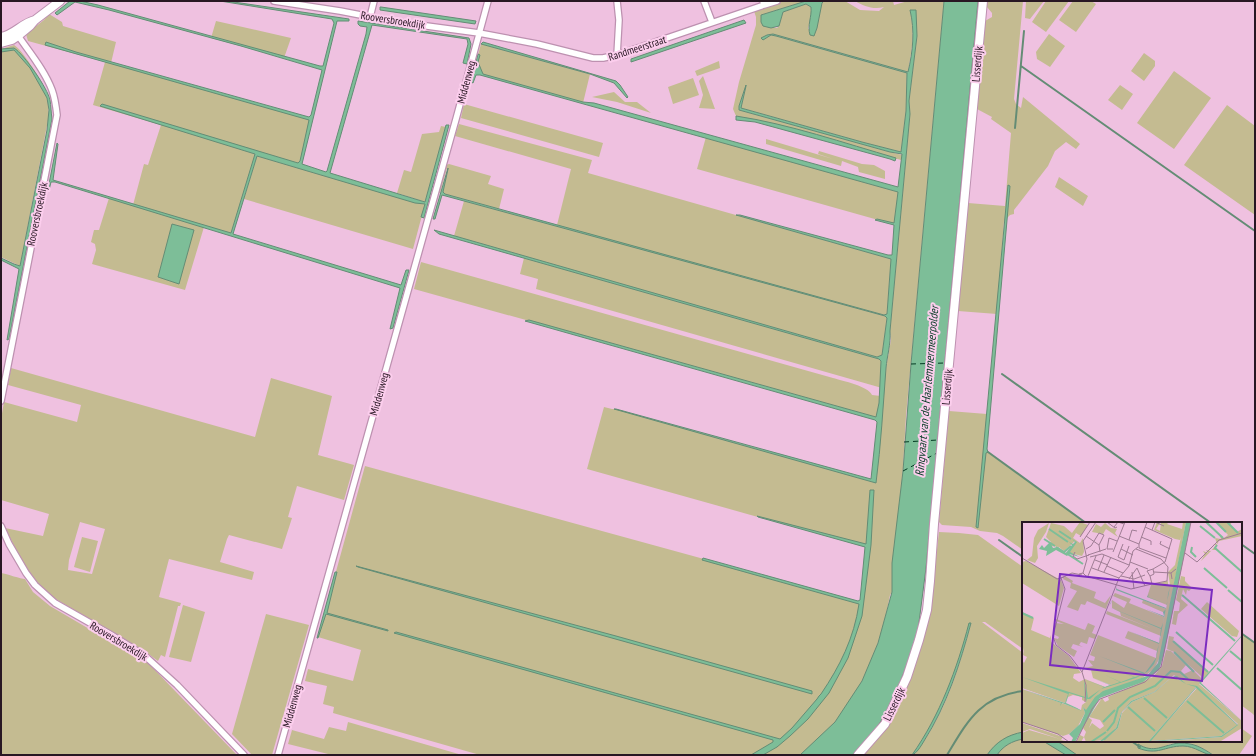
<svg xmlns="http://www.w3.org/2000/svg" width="1256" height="756" viewBox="0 0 1256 756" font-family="'PT Sans Narrow',sans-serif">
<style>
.green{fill:#c4bb91;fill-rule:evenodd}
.water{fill:#7dbe98;stroke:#648c75}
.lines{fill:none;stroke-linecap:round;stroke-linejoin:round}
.stream{stroke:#648c75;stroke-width:2}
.ferry{stroke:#043b23;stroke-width:1;stroke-dasharray:5 4;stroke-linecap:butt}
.street-casing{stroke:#bd91b0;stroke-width:8}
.secondary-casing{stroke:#bd91b0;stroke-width:10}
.street{stroke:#fff;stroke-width:5.5}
.secondary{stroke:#fff;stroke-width:8}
.labels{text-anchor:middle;stroke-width:4;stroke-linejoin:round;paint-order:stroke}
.street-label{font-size:11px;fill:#281723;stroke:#fcceed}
.water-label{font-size:12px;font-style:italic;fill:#043b23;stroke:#fcceed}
.inset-river{fill:none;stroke:#7dbe98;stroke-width:2}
.inset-road{fill:none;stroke:#9f7d94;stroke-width:1}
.view{fill:#7b2cbf;fill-opacity:0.15;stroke:#7b2cbf;stroke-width:2}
.inset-edge{fill:none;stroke:#281723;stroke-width:2}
</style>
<rect width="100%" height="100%" fill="#efc1e0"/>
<!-- green -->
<path class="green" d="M784,1H806L761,15L771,28H777L779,26L783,12L806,4L811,7L812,13L808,29L816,28L822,3L824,1H845L860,10L879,11L884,7C873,10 864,6 855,1H893L894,5L908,1H944L906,416L902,485L892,592L890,595C881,645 862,695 826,732C818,740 809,748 800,755H480L333,713L334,707L323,704L327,686L305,681L308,669L353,681L361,650L318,637L365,466L861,602L865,572V547L587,469L604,407L612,409H616L873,481L879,418L414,289L421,262L833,378C843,381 868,386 872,395L881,396L891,340L890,331L910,114L909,101L917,36L910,10C915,33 912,49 908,72L773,34L767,35L763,39L771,35L776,36L907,73L906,111L901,152L862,142L741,108L746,85L739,106V110L890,152L902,155L901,160L781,126L756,120L736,116L733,109L739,82L756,25V17L754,11Z
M987,1H1023L1014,99L1016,104L1021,108L1023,97L1080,144L1076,149L1066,142L1055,151L1048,166L1014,210V214L1010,215L1004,221L997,314L958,311L968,203L1005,206L1011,133L991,119L992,117L977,109L985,21L992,17V13L987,7Z
M1026,1H1044L1030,19L1025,18Z
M1046,1H1069L1046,32L1032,22Z
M1073,1H1091L1096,4L1076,32L1059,20Z
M49,14L62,22L63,26L116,42L111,63L311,119L300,164L225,144L255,154V156L231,233L204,227L185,290L92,264L96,250L95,244L91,242L94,230H99L109,198L133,205L144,164L148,165L161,125L93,105L105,62L28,41L26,34L44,20Z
M216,21L291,38L284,58L211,38Z
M1049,34L1065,46L1050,67L1037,59L1036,52Z
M481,44L590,74L583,103L473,73Z
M14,45C21,48 42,81 45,89C48,98 48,106 49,115L20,266L1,257V49Z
M1144,53L1155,61V66L1144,81L1131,71Z
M719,61L720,68L697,76L695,71Z
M1174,71L1211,98L1174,149L1137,123Z
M703,76L715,109L699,108L703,95L699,81Z
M693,78L699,95L673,104L668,87Z
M1120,85L1133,94L1122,110L1108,100Z
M614,92L625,102H637L651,113L617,102L592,97Z
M464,104L603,143L599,157L461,118Z
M1227,105L1255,126V215L1184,165Z
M459,124L592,160L588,173L891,259L887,314L884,315L722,271L885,316L887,318L882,355L877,357L454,236L464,201L618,243L557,225L571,169L455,136Z
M441,126L446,127L425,202L397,193L404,170L411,172L422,134L439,132Z
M706,137L898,192L896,225L697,169Z
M766,139L833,159L818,154L819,151L862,164L874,165L885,171V179L859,172L858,167L842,161L841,166L766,144Z
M257,156L325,176L425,204L413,249L244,199Z
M449,164L491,176L488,184L504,189L499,209L445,194L443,192L448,169L447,168L440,193L437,192L446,165Z
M1059,177L1088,196L1083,206L1055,187Z
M524,258L879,359L881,361L882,388L536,289L538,279L520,274Z
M11,368L255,437L271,378L332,396L318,455L354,465L344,500L297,486L288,517L292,518L282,549L229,535L227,539L220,562L254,572L252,580L169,559L159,597L181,603L180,606H178L165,657L161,655L158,661L143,650L54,598C30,579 22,560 8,534L5,528L43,536L49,514L1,500V419L4,402L77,422L81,405L8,385ZM80,522L105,529L92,574L68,570L69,560Z
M949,411L987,414L984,451L988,452L1086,523H1023V550L1003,536L997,533L980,531L971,527L942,525L939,522Z
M939,532L959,533L978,535L1023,567V649L985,622H982L1023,653V732C1010,734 995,744 987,755H914C944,717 959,669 971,623H970C957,669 941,716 912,755H861L887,723L931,602Z
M82,537L98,541L90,572L74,567Z
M1,573C7,574 21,579 25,579L33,592L50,606L149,664L237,755H1Z
M183,605L205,612L191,662L169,657Z
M266,614L309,625L272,755H252L232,734Z
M1241,633L1255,643V717L1253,714L1241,705Z
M348,722L462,755H332L288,744L292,730L324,739L329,727L346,731Z
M1241,728L1252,736L1239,755H1213L1202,748L1188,743L1170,744L1159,749L1151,750L1146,749L1138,745V747C1154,756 1160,748 1177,746C1188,745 1200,749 1209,755H1077L1057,741H1241Z
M1023,739V741H1044L1066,755H997C1003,746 1012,741 1023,739Z"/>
<!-- water -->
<path class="water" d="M70,1H80L98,5L320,66H323L334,23L332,19L220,1H227L349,19V21H337L302,164L326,172L327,171L366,34L367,27L360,26L358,24V21L469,38L471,44L467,64L463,63L468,44L467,39L372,25L330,173L425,202L446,125H449L424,218L421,217L425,204L415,203L257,156L233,234L401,285L406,270H409L393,328L390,329L400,288L55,182H51L49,190L48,189L57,143L58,144L53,180L231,233L255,154L100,106L102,104L298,163L300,161L309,120L45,45L46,42L76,52L309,117L311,115L322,70L241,46L109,10L75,2L57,15L55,13Z
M806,1H824L822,3L817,28L814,36L810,35C807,25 812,17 811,7L806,4L783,12L779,26L771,28L763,26L761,22V15Z
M944,1H978L926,568L918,630L913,649L901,680L893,700L878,726L854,755H800L835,722L862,681L878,643L892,592V563L903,471L911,364Z
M380,7H381L476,21L475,24L380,10Z
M910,10H916L917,36L909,101L910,114L890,331C891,344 887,356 886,368C883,407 881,445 876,483L614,409H616L871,479L877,422L875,420L525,321L529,320L876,417L879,403L881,361L879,359L439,234L434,230L877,357L882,355L887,318L885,316L442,195L435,219H433L448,168V169L443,192L445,194L884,315L887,314L891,259L736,215H740L888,255H892L894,225L875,220L877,219L894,223L898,192L480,75H476L473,83L471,82L478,54L480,55L478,62L483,74L583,102L594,103L898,187L902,154L890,152L739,110V106L746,85V86L741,108L862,142L901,152L906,111L907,73L776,36L771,35L763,40L761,38L767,35L773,34L908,72C913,51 915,31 910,10Z
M744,20L746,23L631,62V59Z
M483,42L616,81L620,85L628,97L627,98L614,83L590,74L481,44Z
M14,48C24,54 48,89 50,100C51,106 51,112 52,119L9,339L7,340L19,269L1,260V258L14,264L20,266L47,130L49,110L47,98L30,68L14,50L1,52V49Z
M736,116C789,124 844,143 896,158L895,161L890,159L755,122L736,120Z
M1008,185L1010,186L987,449L988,452L986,453L978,528L976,527Z
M172,224L194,230L179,284L158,277Z
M870,490H874L871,545L862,616L848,658L829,693L808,719L790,736L777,747L763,755H751L773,742V740L394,633L396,632L780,739L792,728L817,699L819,696L821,694C840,666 854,638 859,604L702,560L703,558L858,601L860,600L865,547L758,517L757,516L866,544Z
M356,566L616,636L812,691V694L358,567Z
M335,572H337L327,613L388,630V631L326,614L318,638H317Z
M969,623H971C960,664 947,705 924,741C921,746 917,753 912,755C940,715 957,669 969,623Z
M1023,732V739C1012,741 1003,746 997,755H987C996,742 1007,735 1023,732Z
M1043,741H1057L1077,755H1066Z
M1179,743C1194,743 1201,747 1213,755C1204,755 1195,746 1183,746C1164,746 1158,756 1138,748V744C1154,754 1163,745 1179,743Z"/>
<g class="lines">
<!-- stream -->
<path class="stream" d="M1021,66L1255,231
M1015,128L1024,31
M1002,374L1211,523
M988,452L1086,523
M999,540L1023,557
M1241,544L1255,554
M1241,633L1255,643
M1131,741L1140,747
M947,755C967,722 980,696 1023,691"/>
<!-- ferry -->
<path class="ferry" d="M911,364L945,363
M904,442L938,440
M903,471L937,453"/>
<!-- street casing -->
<g class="street-casing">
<path id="street" d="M274,1L340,11L397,22L479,33L537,44L593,58H603L617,55L764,5L763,1
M704,1L712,22
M764,5L777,1
M370,17L374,1
M617,55L619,20L617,1
M1,401L57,115C56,106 55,98 52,90C44,69 29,52 17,34
M1,526L9,544L26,573L35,585L55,603L113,636L145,656L177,685L244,755
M278,755L456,119L488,1"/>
</g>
<!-- secondary casing -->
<g class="secondary-casing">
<path id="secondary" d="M1,37C14,35 22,23 35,20
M1,43L12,40L18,36L30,26L35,20L60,1
M858,755L885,724L907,677L919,640L927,610L930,581L934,524L983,1"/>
</g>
<!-- street -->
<use href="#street" class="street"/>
<!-- secondary -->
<use href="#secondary" class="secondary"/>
</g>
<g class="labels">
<!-- street labels -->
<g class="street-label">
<text transform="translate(393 20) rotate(9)" y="4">Rooversbroekdijk</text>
<text transform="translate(637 48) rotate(-18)" y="4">Randmeerstraat</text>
<text transform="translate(977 64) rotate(-85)" y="4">Lisserdijk</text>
<text transform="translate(466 82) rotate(-75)" y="4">Middenweg</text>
<text transform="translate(37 214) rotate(-78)" y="4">Rooversbroekdijk</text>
<text transform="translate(947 387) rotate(-85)" y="4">Lisserdijk</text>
<text transform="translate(379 394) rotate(-74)" y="4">Middenweg</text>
<text transform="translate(119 641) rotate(31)" y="4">Rooversbroekdijk</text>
<text transform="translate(894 704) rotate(-64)" y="4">Lisserdijk</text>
<text transform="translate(292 706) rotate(-74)" y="4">Middenweg</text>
</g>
<!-- water labels -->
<g class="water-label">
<text transform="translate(927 391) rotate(-85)" y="4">Ringvaart van de Haarlemmermeerpolder</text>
</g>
</g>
<!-- overview -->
<g transform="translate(1022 522)">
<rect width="220" height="220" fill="#efc1e0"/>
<path d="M58,0L66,3L59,14L54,11L51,16L58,21L61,16L62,30L60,34L48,31V27L54,19H53L42,29L37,25L29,24V20L24,15L29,1L42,4L50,11ZM135,0L138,1L134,7L138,9L139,0H147L145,2L160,7L161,0H164L138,135L132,147L120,156L77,172L64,189L61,185L63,191L56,204L47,212L41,214L0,200V167L59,188L60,183L64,180L60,178V175L51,173L46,175L43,181L0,166V138L2,141L5,135L1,133L2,126L0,132V90L12,96L9,108L28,116L29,113V120L47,134L59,151L52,152L51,156L57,160L63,157L83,165L89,163L71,156L69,148L63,146L71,144L66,138L72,139L73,135L68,133L76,113L134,136L135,129L103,116L106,109L137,121L139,114L84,92L85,89L131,107L99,94L98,90L90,86V78L102,86L105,80L91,74L93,71L109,77L107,81L142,95L141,102L143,91L120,81L121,78L144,87L145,83L125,75L129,63L146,59V63H148L146,50L153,43L159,15L158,18L153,17L132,8ZM194,0H210L208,3L215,10L220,7V14L197,19L193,26L195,28H190L179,39L183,32L181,29L186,31L184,28L189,29L194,23L191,22H195L193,16L199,17L197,12L202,16L206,13ZM27,1L24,10L15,24L16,36L13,41L5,38L10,34L12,16L16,8ZM83,1L89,6L95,7L93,11L96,15L84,7L81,12L70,10L74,2L79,5ZM4,39L39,58L42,66L37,84L0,61V40ZM43,54L51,59L50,61L74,70L72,76L83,81L89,73L84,87L65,79L63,83L59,82L56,89L45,85L55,69L48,66L49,61L41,57ZM159,54L163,55V59L170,66L167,69L165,68L164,73L161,67L159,77L166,83L156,92L154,103L150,102L152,89H157L158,81L154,78ZM185,80L217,109L215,115L210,114L179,87ZM34,97L63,108L66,101L73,104L70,111L75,113L73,117L67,115L65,122L59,120L57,123L61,125L51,122L49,126L55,129L52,135L49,133L36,124L32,116L36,117L37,115L31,112L33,101L42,102L34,99ZM147,114L152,115L151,119L187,150L177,162L220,199V206L199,219L133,220L200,215L216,202L175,165L164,162L152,153L132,170L109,179L99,191L94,206L82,218L64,220L62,215L59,220L55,219L58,213L62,215L64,210L61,206L66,195L70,198L67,206L70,201L78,207L82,204L78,198L67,195L80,176L83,180L87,178L86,175L131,155L140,144L144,128L149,129L164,143L159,149L162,152L171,148L180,157L179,154L152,130L145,127ZM150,155L174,165L126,220H80L96,206L100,191L110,180L133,170ZM175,166L215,203L199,214L128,219ZM0,201L41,215L39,218L47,220H0V211L7,208L38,217L8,207L0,210Z" fill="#c4bb91"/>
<path d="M164,0H169L142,132L137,148L121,160L78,176L53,220H49L51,216L47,212L58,202L63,191L61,185L64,188L73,175L81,169L125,154L136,141ZM50,17L55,20L48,30L58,35L47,32L45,34L34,28L24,34L25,29L17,27L20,23L22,26L28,20L31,26L36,25L44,31L50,23L47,20L51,22L53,20ZM95,65V67L144,86L145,82L125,75L127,72L126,75L145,82L146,72L129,66L146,72L148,65L137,122L107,109L137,121L138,114L97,98L138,114L139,107L87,85L139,106L141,101L89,81L87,84L90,78L89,81L141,101L142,95L124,87L142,94L141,90L144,87L94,68ZM220,113V114L179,161L220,199L177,161ZM137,122L134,137L132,142L126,149L122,152L114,156L79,167L68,177H65L64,180V162L66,176L82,165L64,158L83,165L88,163L70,156L89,163L98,160L83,153L99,160L112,155L96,149L113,155L122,152L77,134L123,151L134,136L116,128L134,136L135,129L123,124L135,129ZM151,154H155L164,162L175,164L216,203L200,215L126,220L174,165L164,162L151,154L133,170L110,180L100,190L96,206L83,218L77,220L94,206L99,191L109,179L132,170ZM174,166L215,203L199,214L129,219ZM0,155L63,175L62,158L63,162V179V176L47,171L44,181L55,186L60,189L40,181L38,184L39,181L0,167L43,181L46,172Z" fill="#7dbe98" fill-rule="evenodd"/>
<path class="inset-river" d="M184,0L201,16M194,0L204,10M205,0L216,11M178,4L193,16M27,7L46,20M37,9L49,17M22,17L33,24M195,23L193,26L220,50M34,25L42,30L49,24M170,25L169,30L174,35M44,31L61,42M182,46L205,66M206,68L220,80M160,73L213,119M0,91L11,96M154,110L191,143M151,119L186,150M208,129L220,139M152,130L172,150M195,146L220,168M122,176L145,196M165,179L202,211M106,185L133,209M81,200L93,188M85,209L92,200L96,186L108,175L133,164L149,149L158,150L166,157M69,220L84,210"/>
<path class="inset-road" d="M85,0L93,6L95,5M92,5L96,0L102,2M130,8L133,0L142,4M64,14L77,23L78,30M97,14L117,22M58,15L68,0M119,15L129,19V23M107,18L110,8L115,9M139,19L138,22L148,27M101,22L99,27L111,33M117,22V26L144,36M117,22L125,0M64,27L69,24L77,11L82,13L77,23M91,27H85L87,16L95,19M99,27L96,35L102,38L107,24M114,27L139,37L146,45L145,59L130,62M53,30L51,34L55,37L67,33M91,30L103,0M163,31L175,40L197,18L220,11M66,33L84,27M68,35L80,32L107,43M0,36L35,57L42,55M73,38L86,43M108,40L126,47M85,44L101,51M70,46L97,56M76,48L82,33M82,50L89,35M110,50L112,67M132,50L149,51M61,51L64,54L109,67L130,62L128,54L132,52L131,47L143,40L150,17L123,5M57,52L61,51L65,37L61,19L74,0M66,54L74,34M99,54L112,57L123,53M128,54L125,49L131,47M39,56L43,67L31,114L34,123L48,134L60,150L64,163L63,180M39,56L50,51L60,53M107,57L115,46L123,64M150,57L149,51L154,47M60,150L97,56L107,44L111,29L116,25M0,200L36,212L47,220M54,220L70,187L78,177L123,160L139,145L169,0"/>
<path class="view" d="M38,52L190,68L180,159L28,143Z"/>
<rect width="220" height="220" class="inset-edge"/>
</g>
<!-- border -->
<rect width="1256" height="756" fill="none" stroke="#281723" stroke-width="4"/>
</svg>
